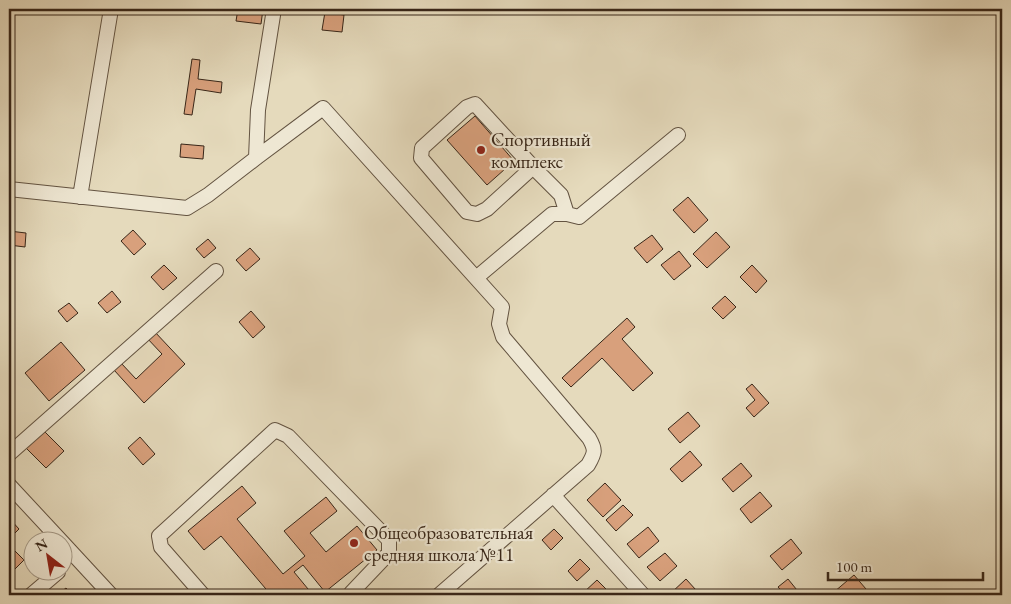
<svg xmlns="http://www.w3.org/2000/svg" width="1011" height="604" viewBox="0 0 1011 604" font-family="'EB Garamond',serif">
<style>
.building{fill:#d8a07c;stroke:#382618}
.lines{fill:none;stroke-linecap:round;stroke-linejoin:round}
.minor-casing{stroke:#635341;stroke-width:16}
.minor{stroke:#eee7d3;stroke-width:14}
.poi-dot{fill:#8f2418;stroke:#eee7d3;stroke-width:2}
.labels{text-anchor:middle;stroke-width:4.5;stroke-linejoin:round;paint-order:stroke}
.poi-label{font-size:19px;fill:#382618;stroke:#eee7d3;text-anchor:start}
</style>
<rect width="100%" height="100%" fill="#e5dabc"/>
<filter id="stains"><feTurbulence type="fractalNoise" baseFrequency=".004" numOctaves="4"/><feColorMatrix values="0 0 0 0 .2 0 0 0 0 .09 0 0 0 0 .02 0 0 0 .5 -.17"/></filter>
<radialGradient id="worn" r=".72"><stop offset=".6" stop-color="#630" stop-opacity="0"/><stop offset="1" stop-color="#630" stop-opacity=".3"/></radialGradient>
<!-- building -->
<path class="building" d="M238,9H263L261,24L236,21Z
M325,12L344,15L342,32L322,30Z
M192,59L200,60L198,79L222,82L221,93L196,89L192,115L184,114Z
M475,116L514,161L487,185L447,140Z
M181,144L204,146L203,159L180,157Z
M688,197L708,220L694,233L673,210Z
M133,230L146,244L134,255L121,241Z
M9,231L26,233L25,247L9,245Z
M716,232L730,247L707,268L693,254Z
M652,235L663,249L647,263L634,248Z
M208,239L216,248L204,258L196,249Z
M250,248L260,259L246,271L236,260Z
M679,251L691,266L674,280L661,265Z
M164,265L177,278L163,290L151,277Z
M752,265L767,281L756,293L740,277Z
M112,291L121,302L107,313L98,303Z
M725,296L736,307L723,319L712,308Z
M69,303L78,313L67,322L58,311Z
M251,311L265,327L253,338L239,322Z
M627,318L635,327L622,339L653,373L633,391L602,358L571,387L562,378Z
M154,331L185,364L144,403L114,370L121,363L136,379L162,354L146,337Z
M61,342L85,370L49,401L25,373Z
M752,384L769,403L754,417L746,408L755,400L746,389Z
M688,412L700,426L680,443L668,429Z
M43,430L64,451L46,468L25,447Z
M140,437L155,454L143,465L128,448Z
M690,451L702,465L682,482L670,469Z
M741,463L752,476L733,492L722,479Z
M605,483L621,500L603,517L587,500Z
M242,486L256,503L237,519L283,574L305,556L284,531L326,497L337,511L310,533L326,552L357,526L377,550L325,592L303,565L294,572L313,595H271L221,536L204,550L188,531Z
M760,492L772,506L751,523L740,509Z
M623,505L633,515L616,531L606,520Z
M9,518L19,529L9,539Z
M648,527L659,541L639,558L627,544Z
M554,529L563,538L551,550L542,540Z
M791,539L802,553L782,570L770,556Z
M13,549L24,560L11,573L9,570V553Z
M665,553L677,566L660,581L647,567Z
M580,559L590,569L577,581L568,571Z
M854,575L866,589L859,595H836L834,592Z
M686,579L696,590L690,595H674L671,593Z
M788,579L801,595H785L778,587Z
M597,580L607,590L602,595H585L583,593Z
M66,588L73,595H57Z"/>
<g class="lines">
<!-- minor casing -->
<g class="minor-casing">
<path id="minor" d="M256,158L258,110L274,9
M533,167L487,209L477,214L467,212L421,158L422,148L467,107L475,104L533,167L561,195L567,214
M9,189L187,208L208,195L256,158L323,108L502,307L499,324L503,337L589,438C596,450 595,453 588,465L439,595
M80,197L111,9
M476,278L552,214H567L579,217L678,135
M9,454L216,271
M9,485L62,542
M553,495L643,595
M62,542L111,595
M31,595L58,572
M203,595L161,547L159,536L275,430L288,436L389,540V553L351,593L352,595"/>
</g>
<!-- minor -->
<use href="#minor" class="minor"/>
</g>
<!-- markers -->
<g class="poi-dot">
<circle cx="481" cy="150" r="5"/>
<circle cx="354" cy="543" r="5"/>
</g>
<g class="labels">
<!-- poi labels -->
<g class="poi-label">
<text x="491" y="146">Спортивный<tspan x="491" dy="22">комплекс</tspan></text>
<text x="364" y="539">Общеобразовательная<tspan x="364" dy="22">средняя школа №11</tspan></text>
</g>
</g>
<!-- margin -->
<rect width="1011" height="604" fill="none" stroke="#e5dabc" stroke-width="30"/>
<rect x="10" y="10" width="991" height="584" fill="none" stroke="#382618" stroke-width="2.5"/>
<rect x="15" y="15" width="981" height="574" fill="none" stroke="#382618"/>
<!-- north arrow -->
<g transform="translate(48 556) rotate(329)"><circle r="24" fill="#eee7d3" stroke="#a59a88"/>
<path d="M0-4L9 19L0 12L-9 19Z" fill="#8f2418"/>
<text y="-8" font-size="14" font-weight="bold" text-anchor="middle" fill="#382618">N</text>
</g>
<!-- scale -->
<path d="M828 572v8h155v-8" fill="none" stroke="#382618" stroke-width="2.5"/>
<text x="836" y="572" font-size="15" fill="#382618" stroke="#eee7d3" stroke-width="4" paint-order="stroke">100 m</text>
<rect width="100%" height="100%" filter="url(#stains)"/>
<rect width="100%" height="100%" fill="url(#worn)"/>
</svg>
